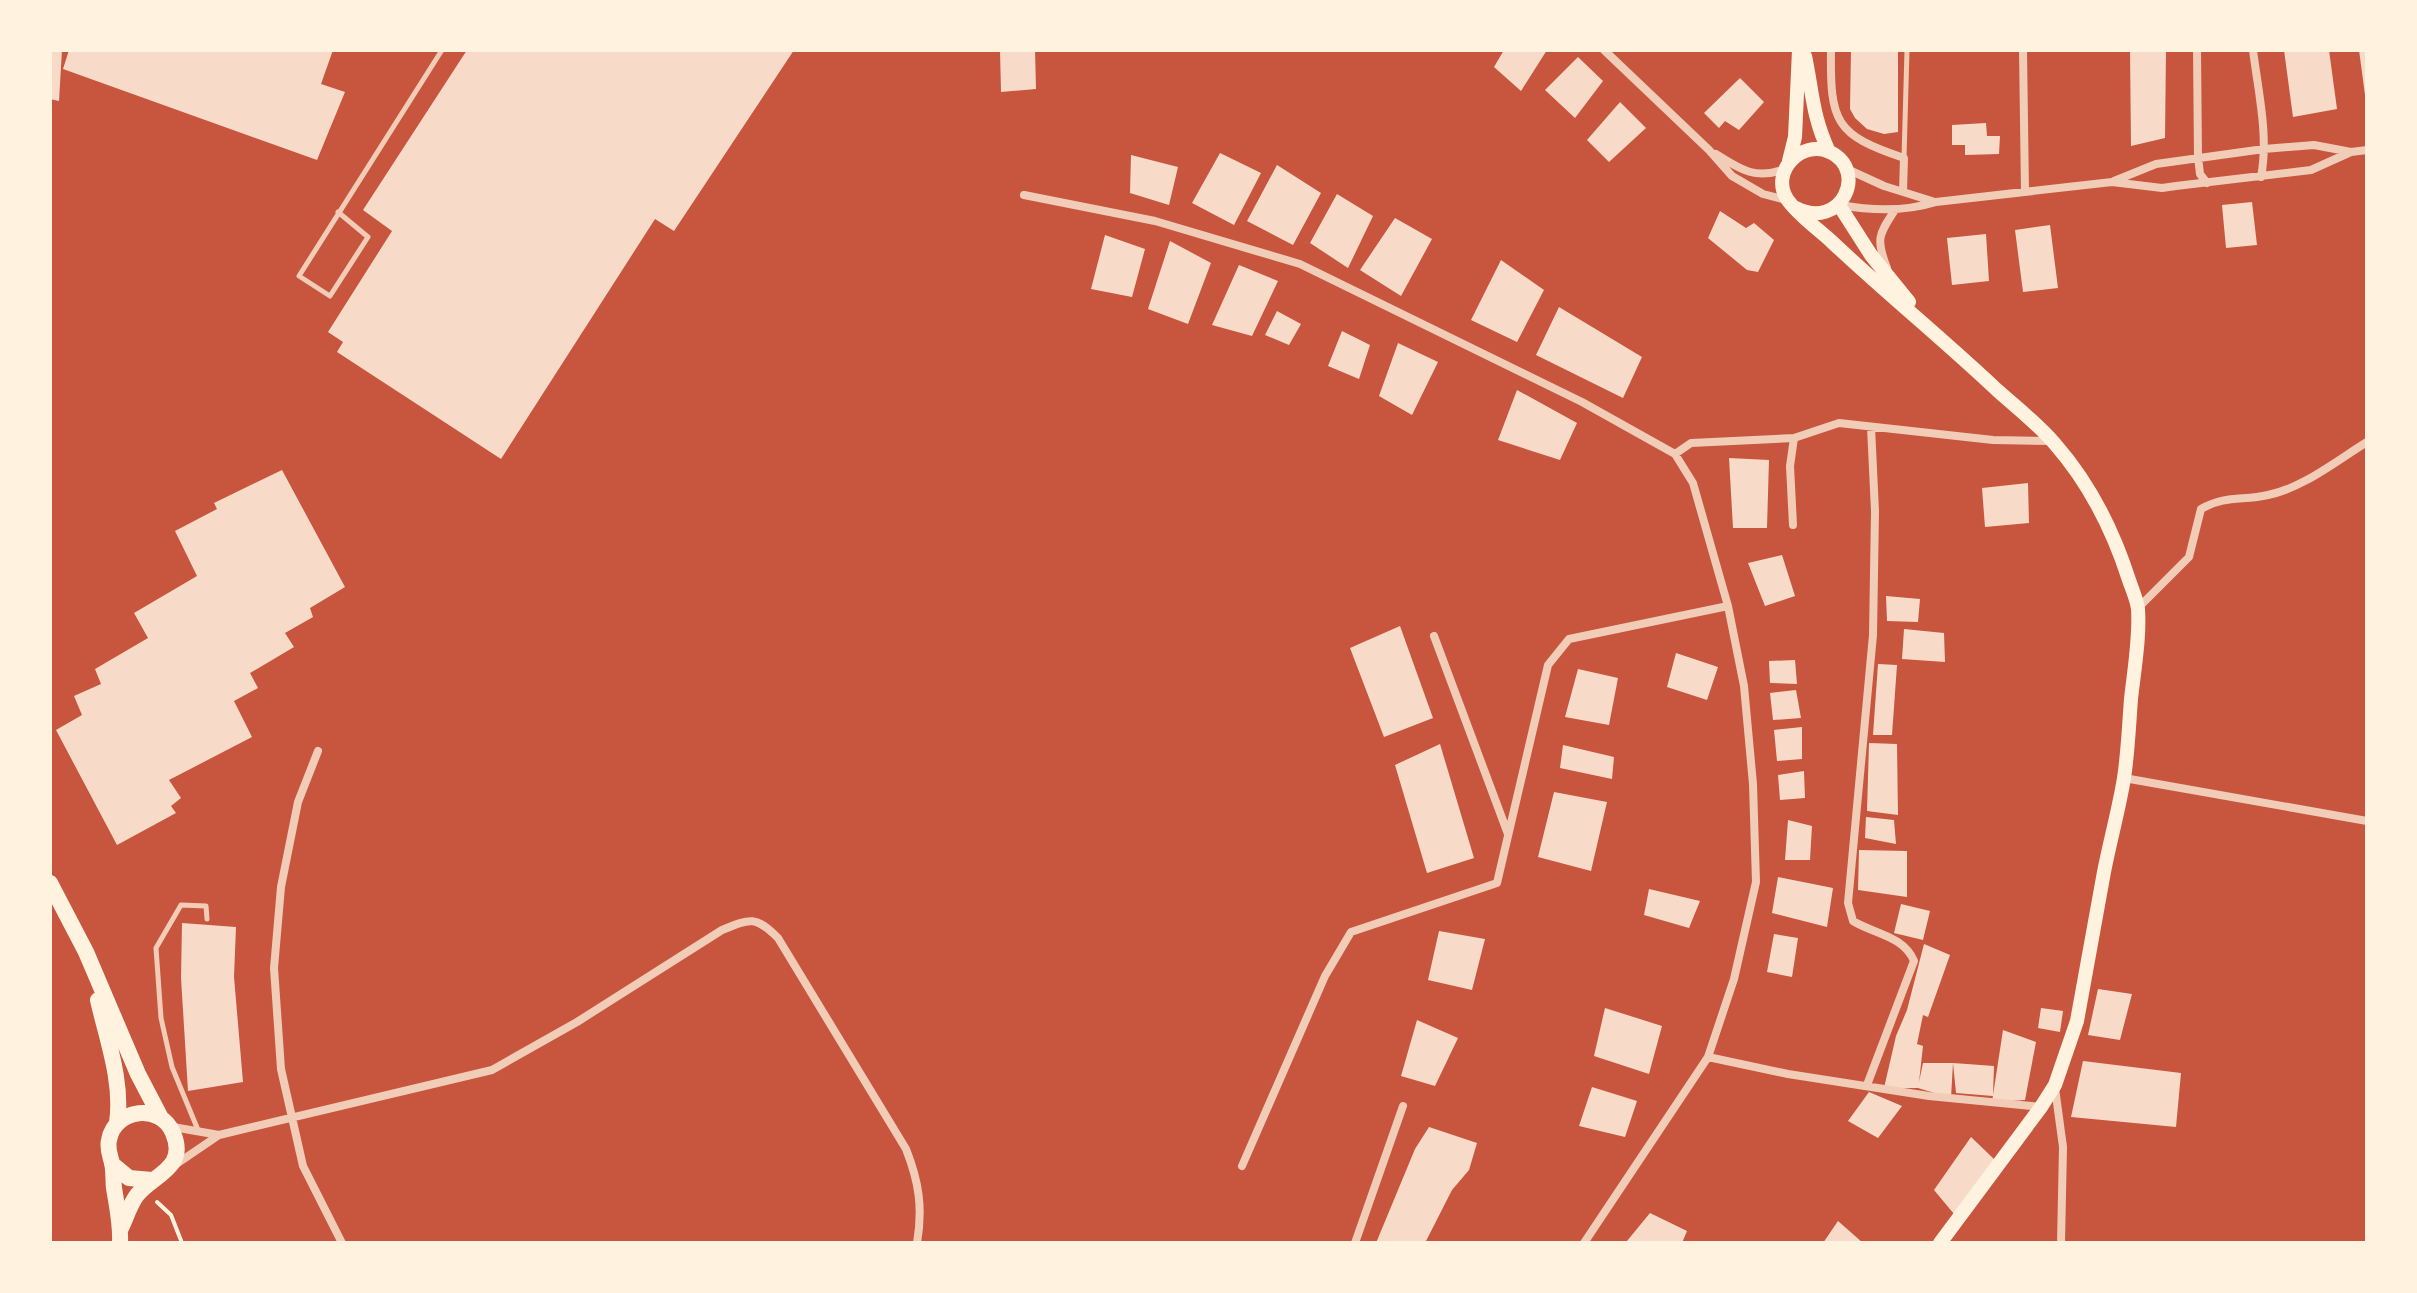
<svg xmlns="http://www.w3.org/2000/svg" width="2417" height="1293" viewBox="0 0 2417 1293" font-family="Figtree,sans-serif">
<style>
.building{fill:#f7dbc8}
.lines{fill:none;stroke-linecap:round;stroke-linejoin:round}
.path{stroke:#fff3e0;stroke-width:4}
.service{stroke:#f1ccb7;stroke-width:5}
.minor{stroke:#f1ccb7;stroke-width:8}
.secondary{stroke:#fff3e0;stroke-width:14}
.primary{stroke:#fff3e0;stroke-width:16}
</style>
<rect width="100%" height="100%" fill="#c8553d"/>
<!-- building -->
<path class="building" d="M50,50H62L59,101L50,99Z
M69,50H333L321,84L345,92L317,160L63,69Z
M467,50H794L674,231L655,219L501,459L337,352L343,342L328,332L392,231L363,210Z
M1000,50H1035L1036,89L1001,92Z
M1504,50H1547L1521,91L1494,67Z
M1851,50H1898V132L1884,134L1867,129L1855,118L1850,109Z
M2130,50H2166L2165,138L2131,146Z
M2284,50H2329L2337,109L2293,117Z
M2359,50H2367V95H2365Z
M1578,57L1603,81L1575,118L1545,90Z
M1740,78L1764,102L1739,130L1725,121L1719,128L1704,113Z
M1620,102L1646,128L1609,162L1587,140Z
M1986,123L1987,136H2000L1999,154L1965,155V145H1952V125Z
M1220,153L1261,173L1234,225L1192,203Z
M1131,155L1178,167L1169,205L1130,193Z
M1277,165L1321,193L1293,245L1247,221Z
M1337,194L1373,216L1348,268L1310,243Z
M2252,202L2257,245L2226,248L2222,205Z
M1720,211L1746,228L1754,223L1774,240L1758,272L1747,270L1708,238Z
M1395,218L1432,239L1401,296L1360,270Z
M2050,225L2058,288L2023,292L2015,230Z
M1986,234L1989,281L1952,285L1947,238Z
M1105,235L1145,249L1132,297L1091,289Z
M1170,241L1211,263L1188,324L1148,309Z
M1501,260L1544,290L1517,342L1471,320Z
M1239,265L1278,281L1252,336L1212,325Z
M1559,307L1642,357L1623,398L1536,355Z
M1277,311L1301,324L1289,345L1265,335Z
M1342,331L1370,345L1359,379L1328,366Z
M1398,343L1438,362L1412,415L1379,396Z
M1517,390L1577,423L1560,460L1498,440Z
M1729,458L1769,460L1767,528H1733Z
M282,470L345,587L310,608L313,617L285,633L294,647L250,673L258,688L234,701L252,737L169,780L181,798L171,806L176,813L117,845L56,730L82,715L74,696L101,684L95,669L148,638L134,613L197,576L175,531L217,509L214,503Z
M2028,483L2029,523L1985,527L1982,488Z
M1782,555L1795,596L1765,606L1748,563Z
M1886,596L1920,599L1918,622L1887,621Z
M1400,626L1433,718L1384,737L1350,648Z
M1904,629L1944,633L1945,662L1902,659Z
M1676,653L1718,667L1707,700L1667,687Z
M1795,660L1797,684L1770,683L1769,661Z
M1878,664L1897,665L1892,735H1873Z
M1578,669L1618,678L1609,725L1565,717Z
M1796,690L1801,718L1773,720L1770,693Z
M1802,727V759L1777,761L1774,730Z
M1869,743L1897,744L1898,815L1867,811Z
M1440,744L1474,858L1427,873L1395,765Z
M1563,745L1614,757L1612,779L1560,768Z
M1804,771L1805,798L1780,800L1778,775Z
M1554,792L1607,802L1591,871L1538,857Z
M1866,817L1894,820L1896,844L1865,838Z
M1788,820L1812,826L1810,860H1785Z
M1859,850L1907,851V897L1858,890Z
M1778,877L1833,888L1827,927L1772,913Z
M1649,889L1700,901L1689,928L1644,915Z
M1901,904L1930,911L1923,940L1894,933Z
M182,923L236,927L234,977L243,1082L188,1091L181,978Z
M1439,931L1485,939L1472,990L1428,980Z
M1774,934L1798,938L1792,977L1767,972Z
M1924,944L1950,955L1928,1017L1923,1015L1917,1044L1923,1046L1919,1082L1923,1063H1953L1951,1098L1918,1088H1884L1896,1036L1907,1010Z
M2098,989L2132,994L2120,1040L2088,1035Z
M1605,1008L1662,1026L1649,1074L1594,1056Z
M2041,1008L2063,1011L2060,1032L2038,1028Z
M1417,1020L1458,1038L1435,1086L1401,1076Z
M2003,1030L2036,1042L2025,1100L1992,1102Z
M2083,1061L2181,1073L2176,1127L2071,1117Z
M1953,1063L1994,1066L1993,1096L1956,1093Z
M1592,1087L1637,1101L1625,1137L1579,1126Z
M1869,1092L1902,1106L1878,1138L1848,1121Z
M1429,1127L1477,1143L1469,1170L1452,1190L1425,1243H1376L1415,1149Z
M1971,1137L1995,1160L1954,1214L1934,1190Z
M1650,1213L1687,1231L1682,1243L1627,1241Z
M1838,1221L1863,1243H1823Z"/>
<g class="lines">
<!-- path -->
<path class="path" d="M157,1202L171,1215L182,1243"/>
<!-- service -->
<path class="service" d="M1904,158L1907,50
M338,212L368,237L330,296L299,276L442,50
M198,1130L172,1067L161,1018L156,948L181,905L206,906L207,919"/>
<!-- minor -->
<path class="minor" d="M1604,50L1709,150L1732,176L1763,194L1786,200
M1831,50C1830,122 1835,135 1904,158L1903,192
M2023,50L2025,192
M2197,50L2198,157L2200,174L2207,183
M2253,50C2258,91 2269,136 2261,177
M1716,154C1741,170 1756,180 1785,169
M1847,169L1884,186L1935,202
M2114,181L2156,164L2264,149L2314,145L2351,152
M1024,195L1155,221L1300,264L1582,402L1675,454L1693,483L1728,606L1744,686L1753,784L1756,882L1734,979L1708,1057L1584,1243
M1840,205C1873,211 1904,212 1936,202L2112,182L2162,188L2176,186L2311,170L2351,152L2367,150
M1887,268C1876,240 1878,235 1895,210
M1675,454L1691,443L1794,438L1839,423L1993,440L2052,441
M1793,525L1790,466L1794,438
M2138,608L2189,557L2201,509C2226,495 2242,501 2268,495C2303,488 2336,461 2367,442
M1434,636L1508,834
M318,751L298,802L281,887L274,968L281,1069L303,1166L342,1243
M2124,778L2367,821
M1708,1057L1788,1074L1929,1096L2041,1107
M1867,1085L1914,961C1904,936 1874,934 1853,921L1848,903L1873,635L1875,511L1871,427
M2055,1088L2063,1147L2061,1243
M173,1127L219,1135
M1242,1166L1325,976L1351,932L1497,883L1548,665L1569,639L1728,606
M172,1167L219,1135L492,1070L577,1022L722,930C751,918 756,916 778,938L906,1149C919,1182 923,1208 917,1243
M1355,1243L1403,1106"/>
<!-- secondary -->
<path class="secondary" d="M1805,56C1813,94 1812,115 1829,152
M1789,161L1795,137L1799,50
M1839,205L1871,255L1909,302
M1796,208C1841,231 1869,171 1830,152C1801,139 1770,172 1787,199C1798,215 1817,228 1831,241C1885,292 1943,339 1997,390C2016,407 2038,424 2055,444C2090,484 2113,530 2129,580C2132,589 2137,600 2138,609C2140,638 2134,671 2131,699C2129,725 2128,752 2124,778C2119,809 2110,841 2104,872C2095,922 2086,971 2077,1021L2055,1085L2041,1107L1940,1243"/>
<!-- primary -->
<path class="primary" d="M50,883L86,952L138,1074L161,1118
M98,1000C107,1040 123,1082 117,1123
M112,1164L129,1178L152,1180
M120,1243C121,1224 117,1207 114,1188C113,1180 114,1171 112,1163C110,1155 107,1149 109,1140C115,1108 161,1103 173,1133C188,1168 154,1174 137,1195C130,1204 126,1218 121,1228"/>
</g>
<!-- border -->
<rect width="2417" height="1293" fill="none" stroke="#fff3e0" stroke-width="104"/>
</svg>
